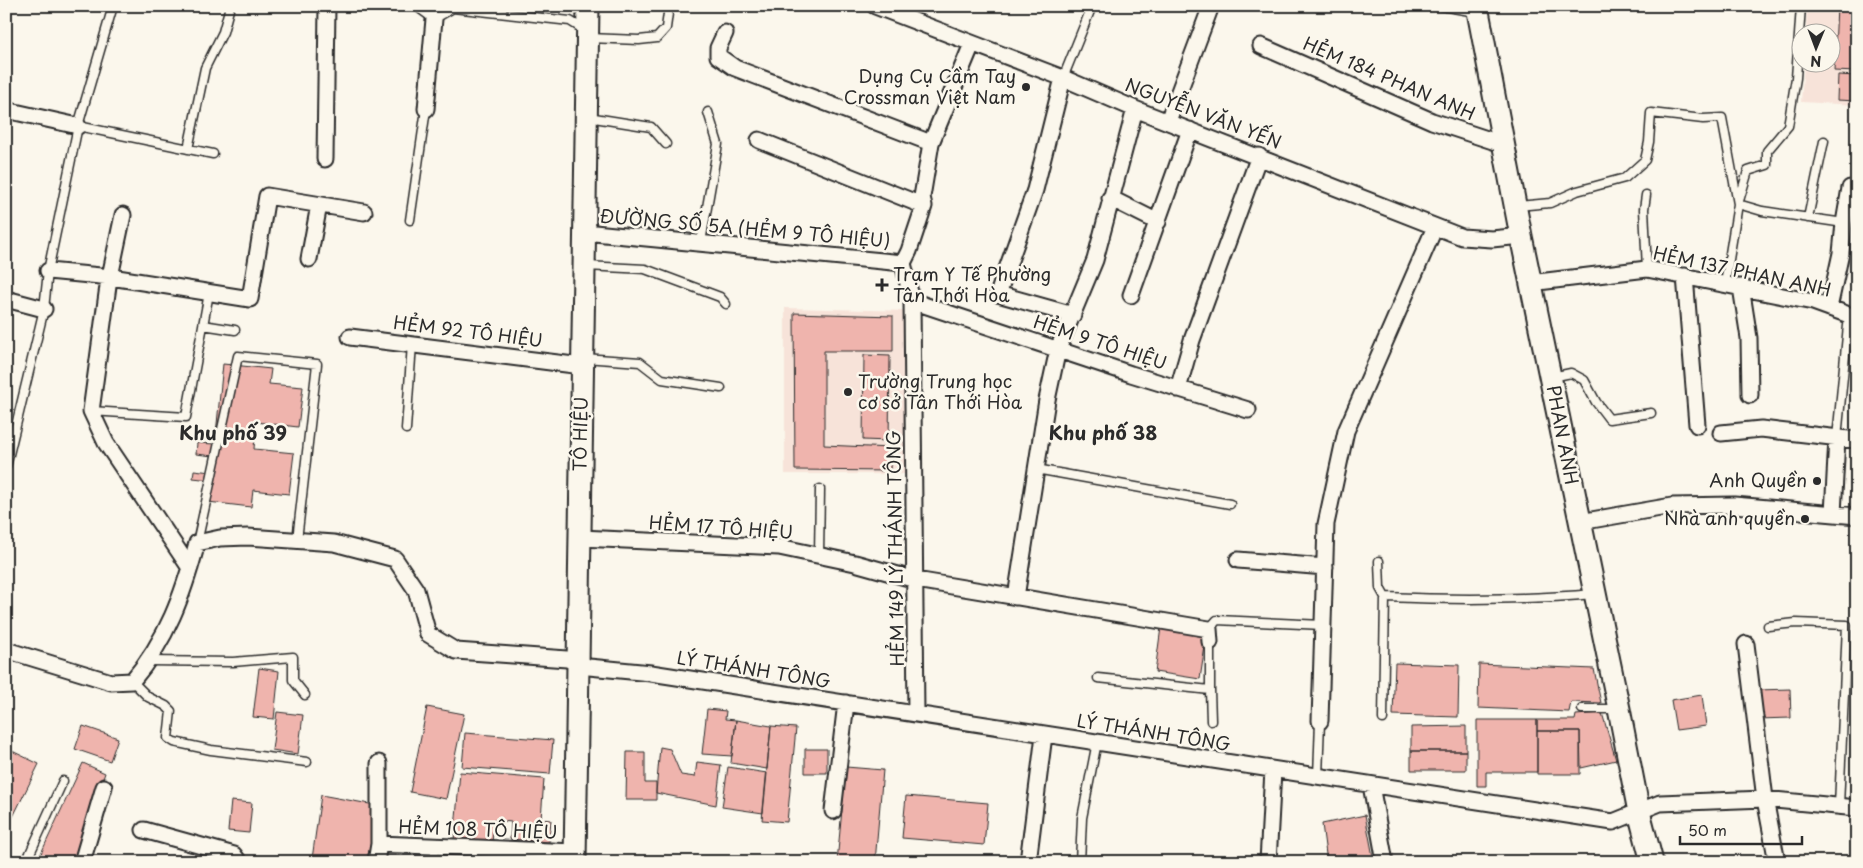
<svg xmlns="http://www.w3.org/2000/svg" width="1863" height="868" viewBox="0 0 1863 868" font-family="'Playpen Sans',sans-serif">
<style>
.built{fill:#f7e3d9}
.building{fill:#efb4ad;stroke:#2b2b2b}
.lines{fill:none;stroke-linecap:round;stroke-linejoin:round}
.lane-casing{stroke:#2b2b2b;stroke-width:11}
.street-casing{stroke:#2b2b2b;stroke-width:19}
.secondary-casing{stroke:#2b2b2b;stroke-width:25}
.lane{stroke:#fbf7ec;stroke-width:8}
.street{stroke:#fbf7ec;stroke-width:15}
.secondary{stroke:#fbf7ec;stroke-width:21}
.poi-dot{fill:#2b2b2b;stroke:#fbf7ec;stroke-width:2}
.labels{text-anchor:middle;stroke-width:5;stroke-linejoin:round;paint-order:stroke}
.poi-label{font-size:18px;fill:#2b2b2b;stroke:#fbf7ec;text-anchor:end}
.street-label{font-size:18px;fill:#2b2b2b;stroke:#fbf7ec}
.neighbourhood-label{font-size:19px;font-weight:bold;fill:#2b2b2b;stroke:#fbf7ec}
</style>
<rect width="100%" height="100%" fill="#fbf7ec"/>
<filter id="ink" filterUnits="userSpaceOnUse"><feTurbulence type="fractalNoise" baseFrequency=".02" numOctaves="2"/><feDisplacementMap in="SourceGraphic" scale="10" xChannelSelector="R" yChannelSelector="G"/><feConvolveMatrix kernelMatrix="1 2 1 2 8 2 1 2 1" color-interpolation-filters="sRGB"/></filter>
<g filter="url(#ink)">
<!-- built -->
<path class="built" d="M1807,6H1857V105L1801,102L1804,63L1830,62V32H1806Z
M785,308L911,311L909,474H785Z"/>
<!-- building -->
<path class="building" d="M1837,6H1857V72L1834,71Z
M1838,75L1857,76V101L1837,100Z
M794,313L893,316V351H824V445L891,448L890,471L795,470Z
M864,355L890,356L889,441L863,440Z
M223,364L271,369L269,384L303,387L298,427L256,422L254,449L294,453L289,494L253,490L251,507L208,502L211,480L193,478L194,470L211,472L213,456L196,454L197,443L215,444Z
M1161,627L1207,633L1200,679L1155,672Z
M1395,663L1459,665L1458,717L1393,715Z
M1479,664L1594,669L1601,703L1571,702L1569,712L1478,708Z
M259,668L279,671L274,719L253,717Z
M1790,689L1791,718L1758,719V690Z
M1702,695L1706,726L1676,730L1671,700Z
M427,707L464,714L446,799L410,792Z
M707,709L726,711L725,719L736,720L732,756L702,754Z
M277,712L303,715L298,754L272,750Z
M1602,713L1616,760L1581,768L1580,731H1537V720H1575L1576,715Z
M736,720L771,726L767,769L731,763Z
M1477,720H1537V772H1486V786H1477Z
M83,726L118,738L110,761L75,749Z
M771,726L796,728L787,822L762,820Z
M1466,726V751H1411V727Z
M1537,731H1580V774H1537Z
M465,733L553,740L550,774L462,767Z
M660,747L670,749L681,775L695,777L697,762L721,765L716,805L656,793Z
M805,749H827V773H805Z
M12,751L39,764L6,831V762Z
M1411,751H1466V770H1411Z
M627,752H645V783H656V800H626Z
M83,763L105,773L73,862H37Z
M728,767L767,773L763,813L722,807Z
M846,767L883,770L875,862H837Z
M460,772L544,779L541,819L551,820L549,842L510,839L511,822L494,820L492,843L454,840Z
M321,795L375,805L374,833L366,862H330L312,859Z
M906,796L988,803L984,845L902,838Z
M231,801L252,803L249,833L228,831Z
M1365,815L1374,862H1327L1322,824Z
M499,858H549V862H499Z"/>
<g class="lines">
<!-- lane casing -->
<g class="lane-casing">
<path id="lane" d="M416,6L434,19L453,8L570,21L586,31
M1441,6L1476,12
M589,38L639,40L657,38L666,28L669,6
M1063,78L1092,6
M588,117L651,127L666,144
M78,126L213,154
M188,149L205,68L223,32L230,6
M1646,195L1644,209L1647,269
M1738,204L1762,211L1844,223
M1517,206L1550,203L1577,191L1625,178L1645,160L1649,142L1651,113L1703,119L1722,118L1738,204
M1808,218L1824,141
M410,220L426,109
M701,242L718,144L708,112
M586,266L645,269L720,297L726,304
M1725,284L1738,204L1748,171L1767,165V151L1788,126L1796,78L1801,6
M203,325L235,330
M584,358L640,362L662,379L721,388
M1552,377L1571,373L1584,380L1596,402L1609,419L1651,413
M91,411L186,417L209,293
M406,429L412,344
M1837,438L1849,315
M6,467L44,309L48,271L78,126L113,6
M1036,469L1230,504
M197,543L238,356L317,364L297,540
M819,556L820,489
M1379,561L1380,588L1385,597C1455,600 1524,600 1594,594
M1768,626L1796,623L1847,625L1839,806
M1209,629L1217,620L1323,625
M149,661L233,662L293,657V680L305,695
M1098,678L1210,690V642
M132,681L148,697L166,706L171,711L168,738L174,742L211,750L307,762
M1210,690L1211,721
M1582,709H1617
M1383,719L1385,597
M1318,777L1320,721
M26,862L63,781
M1080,862L1082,818L1097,742"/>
</g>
<!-- street casing -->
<g class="street-casing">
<path id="street" d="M875,6L1063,78L1135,109L1462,237L1492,239L1521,236
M725,33L718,48V56L735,68L931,143
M1261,46L1432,121L1502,144
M1063,78L1035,190L998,294L1073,315
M426,109L434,19
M6,110L78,126
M1168,121L1211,6
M759,140L924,206
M325,159L327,6
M1110,198L1158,222
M123,215L108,286L91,411L106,443L190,568
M584,232L903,263
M309,259L319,205
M903,263L912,301L916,714
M903,263L909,251L924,206L922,197L931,143L972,44
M48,271L111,277L250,299L267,196L364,212
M1685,276L1697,425
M1530,283L1647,269L1813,302L1849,315L1857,316
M1741,287L1749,338L1750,395
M1131,295L1190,130
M6,299L44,309
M912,301L1131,374L1248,410
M1829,308L1841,253L1844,223L1850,188H1857
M350,337L582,366
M1178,389L1192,340L1259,156
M1721,433L1761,429L1857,440
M1833,514L1837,438
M1580,522L1672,506L1734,505L1857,516
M580,538L779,547L855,563L916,580L1209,629L1210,642
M1238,560L1325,567
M1016,597L1047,400L1058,349L1095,260L1135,109
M1746,644L1765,799L1777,862
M6,650L111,682L132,681C167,640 183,595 197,543L220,538L248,537L334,543L395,559L416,590L428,634L456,651L567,659L589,667L651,673L1613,822L1660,803L1765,799L1857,808
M1320,721L1326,524L1346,431L1435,227
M1371,785L1385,862
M833,811L846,703
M144,830L234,855L239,862
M379,844L575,852
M82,862L104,787
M376,862L379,844V763
M1028,862L1044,735
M1268,862L1273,770"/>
</g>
<!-- secondary casing -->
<g class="secondary-casing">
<path id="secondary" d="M1477,6L1521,236L1619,709L1639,812L1652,862
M575,862L588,6"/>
</g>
<!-- lane -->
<use href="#lane" class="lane"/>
<!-- street -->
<use href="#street" class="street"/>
<!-- secondary -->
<use href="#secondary" class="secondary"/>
</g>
</g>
<!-- markers -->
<g class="poi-dot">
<circle cx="1026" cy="87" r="5"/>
<path d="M879.5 277.5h5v5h5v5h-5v5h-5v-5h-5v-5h5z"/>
<circle cx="848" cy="392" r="5"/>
<circle cx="1817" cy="481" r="5"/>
<circle cx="1805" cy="519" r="5"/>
</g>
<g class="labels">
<!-- poi labels -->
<g class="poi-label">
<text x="1016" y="83">Dụng Cụ Cầm Tay<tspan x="1016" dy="21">Crossman Việt Nam</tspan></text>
<text x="893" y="281" text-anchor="start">Trạm Y Tế Phường<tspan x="893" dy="21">Tân Thới Hòa</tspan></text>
<text x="858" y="388" text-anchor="start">Trường Trung học<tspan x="858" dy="21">cơ sở Tân Thới Hòa</tspan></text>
<text x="1807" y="487">Anh Quyền</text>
<text x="1795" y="525">Nhà anh quyền</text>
</g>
<!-- street labels -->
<g class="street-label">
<text transform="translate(1389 79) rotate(23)" y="6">HẺM 184 PHAN ANH</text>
<text transform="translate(1203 114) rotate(21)" y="6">NGUYỄN VĂN YẾN</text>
<text transform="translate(745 229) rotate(5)" y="6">ĐƯỜNG SỐ 5A (HẺM 9 TÔ HIỆU)</text>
<text transform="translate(1742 272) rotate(12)" y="6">HẺM 137 PHAN ANH</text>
<text transform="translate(468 332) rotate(7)" y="6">HẺM 92 TÔ HIỆU</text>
<text transform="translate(1100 343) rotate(18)" y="6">HẺM 9 TÔ HIỆU</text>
<text transform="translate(581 434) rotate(-89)" y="6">TÔ HIỆU</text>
<text transform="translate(1562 435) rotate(79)" y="6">PHAN ANH</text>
<text transform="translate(721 528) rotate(4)" y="6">HẺM 17 TÔ HIỆU</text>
<text transform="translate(896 548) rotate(-91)" y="6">HẺM 149 LÝ THÁNH TÔNG</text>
<text transform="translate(754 670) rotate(9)" y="6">LÝ THÁNH TÔNG</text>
<text transform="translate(1154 733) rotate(9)" y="6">LÝ THÁNH TÔNG</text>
<text transform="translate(478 830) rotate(2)" y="6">HẺM 108 TÔ HIỆU</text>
</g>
<!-- neighbourhood labels -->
<g class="neighbourhood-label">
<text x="233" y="440">Khu phố 39</text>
<text x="1103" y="440">Khu phố 38</text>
</g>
</g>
<!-- margin -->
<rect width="1863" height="868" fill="none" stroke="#fbf7ec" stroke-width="25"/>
<rect x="12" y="12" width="1838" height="843" fill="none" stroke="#2b2b2b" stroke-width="2" filter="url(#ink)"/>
<!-- north arrow -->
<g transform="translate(1816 48) rotate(181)"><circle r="24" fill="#fbf7ec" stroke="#a8a59f"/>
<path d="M0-4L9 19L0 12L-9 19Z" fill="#2b2b2b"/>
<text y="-8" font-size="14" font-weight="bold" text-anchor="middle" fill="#2b2b2b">N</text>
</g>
<!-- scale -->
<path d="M1680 836v8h122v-8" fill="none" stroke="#2b2b2b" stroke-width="2.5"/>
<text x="1688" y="836" font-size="15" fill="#2b2b2b" stroke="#fbf7ec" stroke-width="4" paint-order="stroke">50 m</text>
</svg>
